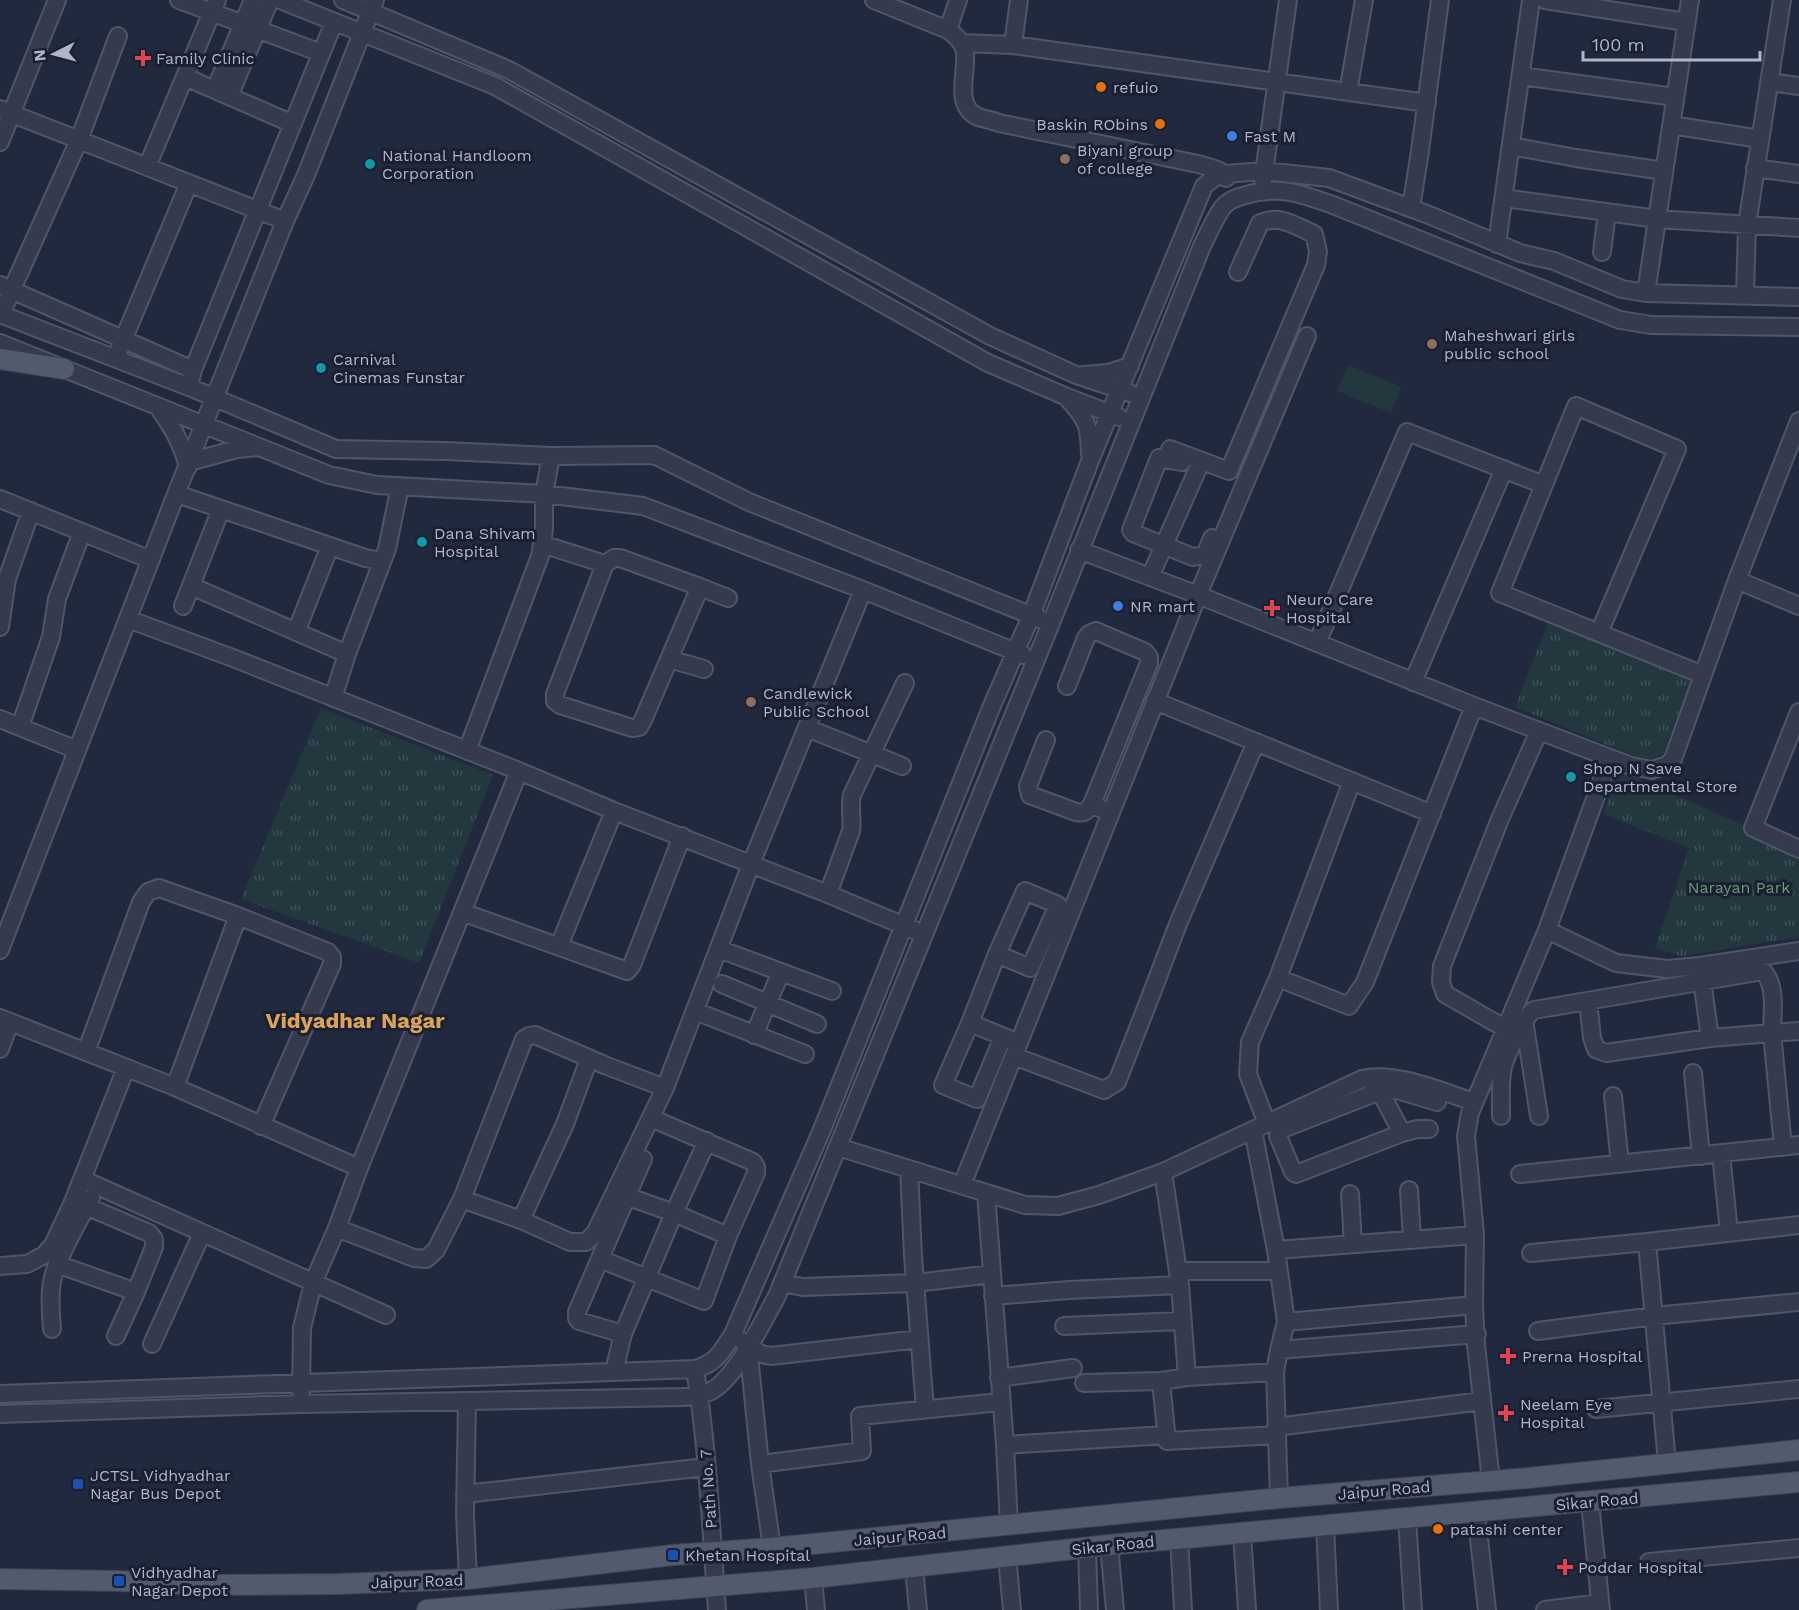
<svg xmlns="http://www.w3.org/2000/svg" width="1799" height="1610" viewBox="0 0 1799 1610" font-family="'Work Sans',sans-serif">
<style>
.park{fill:url(#park-tufts)}
.pitch{fill:#23373e}
.lines{fill:none;stroke-linecap:round;stroke-linejoin:round}
.minor-casing{stroke:#505668;stroke-width:20}
.major-casing{stroke:#3e4456;stroke-width:22}
.minor{stroke:#353b4d;stroke-width:16}
.major{stroke:#525a6d;stroke-width:20}
.health-dot{fill:#e0444e;stroke:#1a2032;stroke-width:2}
.food-dot{fill:#e8710a;stroke:#1a2032;stroke-width:2}
.shop-dot{fill:#3f7fe0;stroke:#1a2032;stroke-width:2}
.education-dot{fill:#8d6e63;stroke:#1a2032;stroke-width:2}
.culture-dot{fill:#0f9aa8;stroke:#1a2032;stroke-width:2}
.transit-dot{fill:#1a4fb4;stroke:#1a2032;stroke-width:2}
.labels{text-anchor:middle;stroke-width:6;stroke-linejoin:round;paint-order:stroke}
.poi-label{font-size:16px;fill:#b0b6c9;stroke:#1a2032;text-anchor:start}
.park-label{font-size:16px;fill:#659c79;stroke:#1a2032}
.street-label{font-size:16px;fill:#b0b6c9;stroke:#1a2032}
.district-label{font-size:22px;font-weight:bold;fill:#dca457;stroke:#1a2032}
</style>
<defs>
<pattern id="park-tufts" width="24" height="20" patternUnits="userSpaceOnUse" patternTransform="scale(1.5)"><rect width="24" height="20" fill="#23373e"/><path d="M3 7l-1-3M5 7V3M7 7l1-3M15 17l-1-3M17 17v-4M19 17l1-3" fill="none" stroke="#405259"/></pattern>
</defs>
<rect width="100%" height="100%" fill="#20293d"/>
<!-- park -->
<path class="park" d="M1549,620L1691,678L1664,753C1655,758 1649,761 1639,758L1515,707Z
M321,708L493,775L419,963L241,899Z
M1619,770L1799,850V937L1682,956L1655,948L1689,848L1603,814Z"/>
<!-- pitch -->
<path class="pitch" d="M1348,365L1401,387L1391,413L1337,391Z"/>
<g class="lines">
<!-- minor casing -->
<g class="minor-casing">
<path id="minor" d="M179,0L321,53
M280,0L495,86L988,363L1067,397L1119,417
M343,0L509,70L990,336L1076,375L1130,393
M874,0L948,30C955,35 961,40 964,48C970,68 952,102 976,116C983,119 992,120 999,123L1198,164L1215,169L1225,174L1226,178
M1545,0L1686,22
M948,30L958,0
M961,43L1013,45L1019,0
M1013,45L1427,103
M1521,76L1675,97
M185,77L293,124
M1769,82L1799,86
M215,90L253,0
M1348,92L1364,0
M229,96L270,0
M0,109L285,221
M1671,125L1760,139
M0,142L57,0
M1511,146L1576,158L1664,171
M147,167L217,0
M1755,168L1799,174
M1263,180L1288,0
M1504,198L1657,219L1799,228
M1411,208L1420,151L1440,0
M1497,244L1531,0
M1602,252L1607,212
M0,285L193,370
M1646,293L1690,0
M1745,295L1747,225L1782,0
M0,314L189,387L336,449L445,451L551,456L654,455L749,502L1040,619
M1,314L79,140L118,36
M0,343L329,475L377,485L544,494L643,506L863,590L1023,655
M119,350L189,183
M1083,375L1108,373L1130,366
M189,387L193,370L334,22
M1069,400C1088,421 1089,426 1090,454
M158,407C172,427 182,443 188,467
M1170,449L1229,471L1316,265L1318,251L1314,234C1295,226 1280,214 1260,223L1238,272
M189,462L237,449L257,447
M1182,462L1159,458L1131,530L1133,533L1193,557L1205,555L1212,538
M177,494L330,546L296,632
M0,499L151,560
M542,544L605,564
M330,546L365,558L382,561
M1079,550L1198,595L1474,706L1631,766L1652,770L1667,765L1673,759L1737,580L1799,421
M614,558H620L700,587L643,720L639,727L632,728L560,705L555,701V694L605,564Z
M1150,577L1199,466
M1737,580L1799,606
M191,586L347,654
M700,587L728,598
M183,606L221,509
M128,619L233,658L519,771L614,811L828,894L914,930
M0,627L7,579L31,511
M1599,633L1677,449L1576,406L1500,593L1703,675
M1317,643L1407,432L1544,485
M669,659L704,669
M1413,682L1504,469
M1067,686L1086,638L1089,634L1096,631L1145,652L1149,657V663L1092,804
M333,698L347,654L387,549L400,486
M1155,701L1432,814
M1799,712L1753,828L1799,849
M0,719L77,750
M20,727L51,637L57,599L82,532
M807,728L902,766
M1046,740L1028,786L1030,795L1076,812C1084,814 1087,811 1092,804L1102,809
M467,751L540,556L544,529V494L551,456
M1352,781L1278,978L1349,1006L1365,982L1474,706
M828,894L851,831C853,819 849,807 852,795L905,683
M462,912L627,971L632,965L682,836
M238,916L328,952L332,957V964L261,1126
M1547,930L1616,963L1667,969L1700,966L1799,951
M559,946L614,811
M719,949L832,991
M0,950L178,489L285,221L306,175L375,0
M997,954L1025,891L1058,905L1030,968L997,954L970,1023L1019,1043
M722,984L817,1024
M1588,1001L1592,1038L1596,1049L1606,1053L1710,1038L1701,973
M695,1011L805,1054
M0,1018L175,1087L359,1168L337,1228L313,1283L302,1328L301,1392
M1524,1020L1539,1116
M970,1023L943,1085L977,1099L1003,1037
M1506,1029L1445,994L1441,982L1442,966L1500,819L1539,731
M754,1035L781,972
M1710,1038L1772,1033L1783,1147
M0,1049L10,1022
M86,1052L141,902L148,892L159,888L238,916L175,1087
M1014,1056L1104,1090L1117,1082L1151,995L1178,924L1256,742
M1693,1073L1701,1156
M1373,1086L1380,1091L1402,1133
M1613,1096L1620,1164
M1501,1116C1501,1102 1500,1087 1502,1073C1503,1060 1524,1016 1534,1010L1757,972H1764C1777,988 1772,1014 1772,1033L1799,1031
M1267,1124L1248,1074L1250,1042L1278,978
M1429,1129H1417L1402,1133L1296,1174L1293,1172L1278,1136L1280,1130L1380,1091L1397,1090L1437,1102
M1253,1130L1276,1250L1286,1322L1279,1350L1275,1372L1279,1498
M838,1147L1025,1205L1058,1206L1099,1195L1163,1172L1362,1079C1395,1071 1443,1092 1474,1102
M1721,1153L1729,1233
M359,1168L519,771
M909,1169L913,1256L925,1409
M1163,1172L1180,1285L1187,1377
M1520,1174L1799,1145
M82,1179L386,1315
M962,1185L1198,595L1307,336
M1409,1190L1412,1240
M986,1193L1005,1445L1009,1525
M1350,1194L1353,1244
M626,1196L674,1213L728,1236
M462,1199L521,1220L570,1242H586L595,1233L665,1088L751,864L863,590
M86,1206L149,1233L154,1239V1247L136,1292L116,1336
M521,1220L565,1124L589,1059
M337,1228L414,1258L426,1259L436,1250L462,1199L524,1039L529,1036L535,1035L607,1066L665,1088
M1647,1242L1667,1463
M1276,1250L1475,1235
M1531,1253L1647,1242L1799,1225
M600,1259L704,1301L728,1236L756,1173V1167L753,1162L651,1118
M57,1264L136,1292
M0,1266L27,1264L44,1255L53,1245L73,1202L126,1068
M1179,1271H1279
M782,1283L803,1287L915,1283L992,1274
M993,1296L1069,1290L1180,1285
M1286,1322L1474,1305
M1064,1326L1182,1321
M52,1329C51,1313 49,1297 52,1282C55,1261 80,1218 91,1198
M1538,1331L1654,1316L1799,1302
M623,1334L579,1321L577,1318V1312L643,1159
M742,1341L761,1354L771,1356L919,1339
M152,1344L202,1233
M748,1345L760,1464L772,1548
M1279,1350L1477,1334
M695,1369C708,1448 711,1530 717,1610
M614,1371L623,1334L674,1213L707,1141
M1275,1372L1187,1377L1161,1381L1167,1441L1277,1435
M999,1378L1073,1368
M1084,1383L1161,1381
M0,1394L695,1369C717,1363 721,1352 733,1334L821,1132L991,708L1031,616L1090,461L1204,186L1214,178L1225,174L1264,171L1329,178L1429,215L1520,253L1554,261L1622,289L1646,293L1799,297
M467,1402L465,1515L468,1579
M1596,1409L1799,1389
M0,1414L302,1404L684,1397C693,1396 703,1395 711,1391C736,1378 763,1321 777,1296L1051,623L1202,246C1208,234 1214,220 1222,208C1228,200 1237,197 1246,195C1279,185 1302,194 1333,205L1620,320L1651,325L1799,327
M1276,1427L1482,1401
M1005,1445L1166,1435
M760,1464L862,1451L860,1416L1000,1402
M1491,1481L1476,1345L1474,1305L1475,1235L1466,1136L1470,1113L1547,930L1610,758
M465,1494L706,1467
M1590,1502L1601,1610
M1476,1512L1487,1610
M1407,1519L1413,1610
M1325,1526L1329,1610
M1242,1533L1247,1610
M1179,1538L1183,1610
M1109,1545L1115,1610
M1087,1548L1089,1610
M1007,1556L1012,1610
M1649,1562L1799,1548
M914,1567L918,1610
M813,1578L816,1610
M1545,1610L1600,1603"/>
</g>
<!-- major casing -->
<g class="major-casing">
<path id="major" d="M0,359L64,369
M0,1579L119,1581L210,1585L338,1584L468,1579L673,1555L772,1548L1279,1498L1528,1478L1799,1450
M427,1610L813,1578L1109,1545L1799,1482"/>
</g>
<!-- minor -->
<use href="#minor" class="minor"/>
<!-- major -->
<use href="#major" class="major"/>
</g>
<!-- markers -->
<g class="health-dot">
<path d="M140 49h6v6h6v6h-6v6h-6v-6h-6v-6h6z"/>
<path d="M1269 599h6v6h6v6h-6v6h-6v-6h-6v-6h6z"/>
<path d="M1505 1347h6v6h6v6h-6v6h-6v-6h-6v-6h6z"/>
<path d="M1503 1404h6v6h6v6h-6v6h-6v-6h-6v-6h6z"/>
<path d="M1562 1558h6v6h6v6h-6v6h-6v-6h-6v-6h6z"/>
</g>
<g class="food-dot">
<circle cx="1101" cy="87" r="6"/>
<circle cx="1160" cy="124" r="6"/>
<circle cx="1438" cy="1529" r="6"/>
</g>
<g class="shop-dot">
<circle cx="1232" cy="136" r="6"/>
<circle cx="1118" cy="606" r="6"/>
</g>
<g class="education-dot">
<circle cx="1065" cy="159" r="6"/>
<circle cx="1432" cy="344" r="6"/>
<circle cx="751" cy="702" r="6"/>
</g>
<g class="culture-dot">
<circle cx="370" cy="164" r="6"/>
<circle cx="321" cy="368" r="6"/>
<circle cx="422" cy="542" r="6"/>
<circle cx="1571" cy="777" r="6"/>
</g>
<g class="transit-dot">
<rect x="72" y="1478" width="12" height="12" rx="3"/>
<rect x="667" y="1549" width="12" height="12" rx="3"/>
<rect x="113" y="1575" width="12" height="12" rx="3"/>
</g>
<g class="labels">
<!-- poi labels -->
<g class="poi-label">
<text x="156" y="64">Family Clinic</text>
<text x="1113" y="93">refuio</text>
<text x="1148" y="130" text-anchor="end">Baskin RObins</text>
<text x="1244" y="142">Fast M</text>
<text x="1077" y="156">Biyani group<tspan x="1077" dy="18">of college</tspan></text>
<text x="382" y="161">National Handloom<tspan x="382" dy="18">Corporation</tspan></text>
<text x="1444" y="341">Maheshwari girls<tspan x="1444" dy="18">public school</tspan></text>
<text x="333" y="365">Carnival<tspan x="333" dy="18">Cinemas Funstar</tspan></text>
<text x="434" y="539">Dana Shivam<tspan x="434" dy="18">Hospital</tspan></text>
<text x="1286" y="605">Neuro Care<tspan x="1286" dy="18">Hospital</tspan></text>
<text x="1130" y="612">NR mart</text>
<text x="763" y="699">Candlewick<tspan x="763" dy="18">Public School</tspan></text>
<text x="1583" y="774">Shop N Save<tspan x="1583" dy="18">Departmental Store</tspan></text>
<text x="1522" y="1362">Prerna Hospital</text>
<text x="1520" y="1410">Neelam Eye<tspan x="1520" dy="18">Hospital</tspan></text>
<text x="90" y="1481">JCTSL Vidhyadhar<tspan x="90" dy="18">Nagar Bus Depot</tspan></text>
<text x="1450" y="1535">patashi center</text>
<text x="685" y="1561">Khetan Hospital</text>
<text x="1578" y="1573">Poddar Hospital</text>
<text x="131" y="1578">Vidhyadhar<tspan x="131" dy="18">Nagar Depot</tspan></text>
</g>
<!-- park labels -->
<g class="park-label">
<text x="1739" y="893">Narayan Park</text>
</g>
<!-- street labels -->
<g class="street-label">
<text transform="translate(708 1489) rotate(-94)" y="6">Path No. 7</text>
<text transform="translate(1384 1490) rotate(-5)" y="6">Jaipur Road</text>
<text transform="translate(1597 1501) rotate(-5)" y="6">Sikar Road</text>
<text transform="translate(900 1536) rotate(-5)" y="6">Jaipur Road</text>
<text transform="translate(1113 1545) rotate(-6)" y="6">Sikar Road</text>
<text transform="translate(417 1581) rotate(-2)" y="6">Jaipur Road</text>
</g>
<!-- district labels -->
<g class="district-label">
<text x="355" y="1028">Vidyadhar Nagar</text>
</g>
</g>
<!-- north arrow -->
<g transform="translate(54 54) rotate(264)" stroke="#1a2032" stroke-width="4.5" paint-order="stroke">
<path d="M0-4.5L10 22L0 15L-10 22Z" fill="#b0b6c9"/>
<text y="-9" font-size="16" font-weight="bold" text-anchor="middle" fill="#b0b6c9">N</text>
</g>
<!-- scale -->
<path d="M1583 51v9h177v-9" fill="none" stroke="#b0b6c9" stroke-width="3"/>
<text x="1592" y="51" font-size="18" fill="#b0b6c9" stroke="#1a2032" stroke-width="4.5" paint-order="stroke">100 m</text>
</svg>
